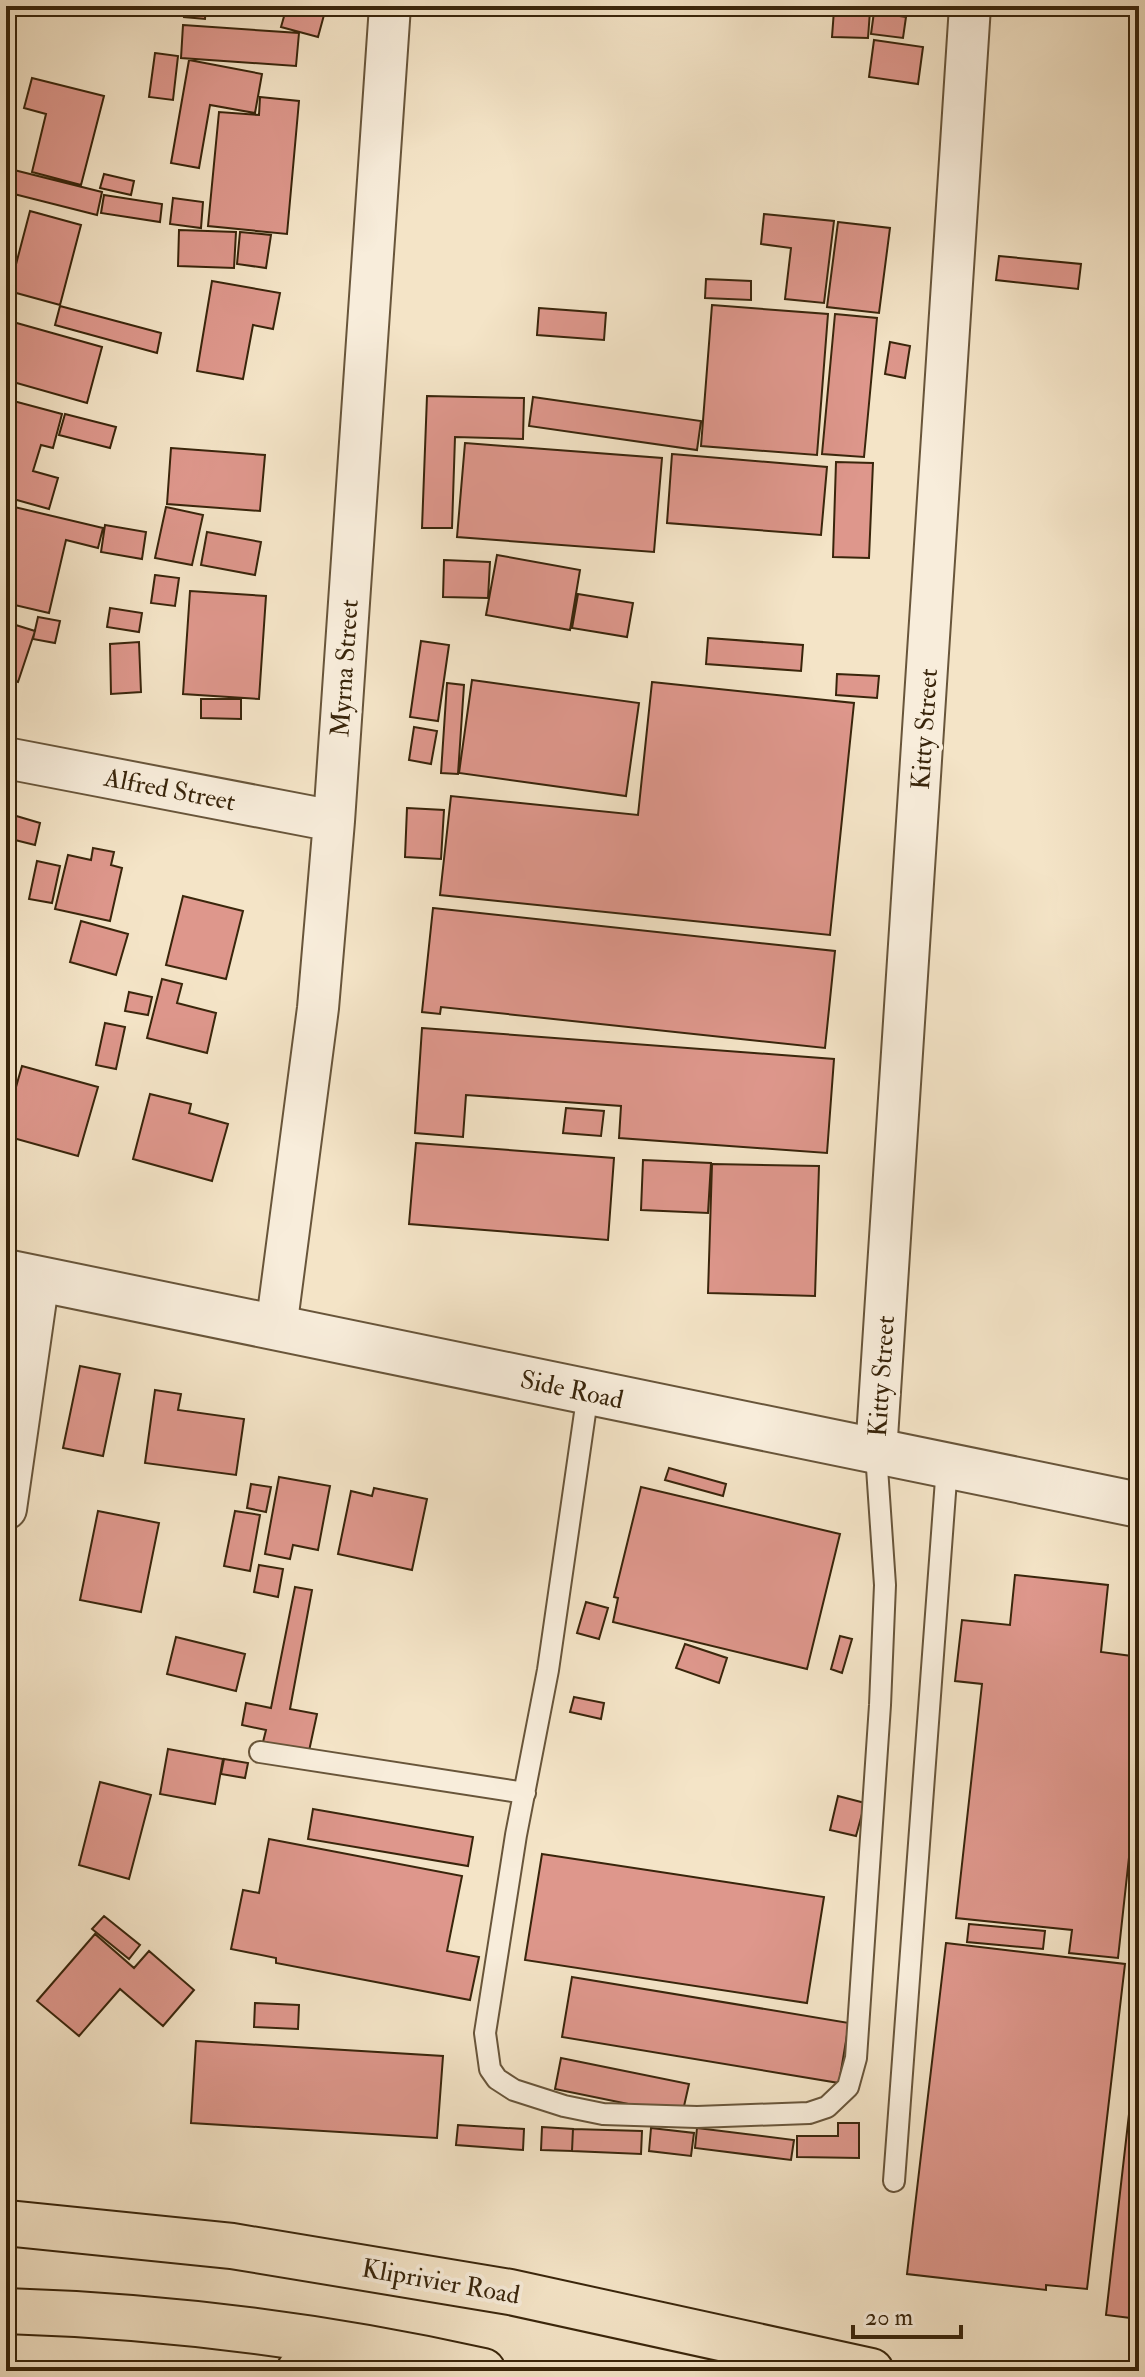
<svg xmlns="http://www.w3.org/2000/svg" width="1145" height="2377" viewBox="0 0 1145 2377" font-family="'IM FELL Double Pica',serif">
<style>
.building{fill:#de978c;stroke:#39250b;stroke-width:2}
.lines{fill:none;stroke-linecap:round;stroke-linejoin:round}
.service-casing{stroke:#68553a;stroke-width:24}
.minor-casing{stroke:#68553a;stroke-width:44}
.tertiary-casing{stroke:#68553a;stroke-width:48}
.primary-casing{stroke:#39250b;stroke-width:48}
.service{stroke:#f8eddb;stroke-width:20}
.minor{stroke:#f8eddb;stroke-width:40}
.tertiary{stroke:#f8eddb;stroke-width:44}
.primary{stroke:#f4e4c7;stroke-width:44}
.labels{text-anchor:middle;stroke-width:8;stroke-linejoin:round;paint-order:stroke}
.street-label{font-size:26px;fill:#39250b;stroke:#f8eddb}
</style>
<rect width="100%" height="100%" fill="#f4e4c7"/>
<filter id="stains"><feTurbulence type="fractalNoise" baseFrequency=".0025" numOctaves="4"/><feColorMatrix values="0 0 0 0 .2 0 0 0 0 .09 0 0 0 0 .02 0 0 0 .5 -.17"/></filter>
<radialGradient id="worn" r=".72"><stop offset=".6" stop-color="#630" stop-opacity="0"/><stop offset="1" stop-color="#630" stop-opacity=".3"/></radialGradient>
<!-- building -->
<path class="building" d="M185,6H206L205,19L184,17Z
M287,6L324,15L318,37L281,27Z
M834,10L870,11L868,38L832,37Z
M874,12L906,17L903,38L871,34Z
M183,25L299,33L296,66L181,58Z
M874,40L923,47L918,84L869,77Z
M155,53L178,56L173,100L149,97Z
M189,60L262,74L255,113L210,105L199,168L171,163Z
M32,78L104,96L81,185L32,172L46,114L24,108Z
M260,97L299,101L287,234L208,226L219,112L259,115Z
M10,169L102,192L97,215L6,192Z
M104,174L134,181L131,195L100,188Z
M104,195L162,204L160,222L101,213Z
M173,198L203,202L201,228L170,224Z
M30,211L81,225L60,305L9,291Z
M764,214L834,221L824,303L785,299L791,248L761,244Z
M838,222L890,228L879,313L827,307Z
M179,230L236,232L234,268L178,266Z
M240,232L271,235L266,268L237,264Z
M999,256L1081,264L1078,289L996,280Z
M706,279L751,281V300L705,298Z
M212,281L280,293L273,329L253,325L243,379L197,371Z
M712,305L828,314L817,455L701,446Z
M60,306L161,333L157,353L55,325Z
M539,308L606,313L604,340L537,335Z
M835,314L877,318L864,457L822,454Z
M6,320L102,347L87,403L6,380Z
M890,342L910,346L905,378L885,374Z
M427,396L524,398L523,439L455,437L452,528H422Z
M533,397L701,421L697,450L529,426Z
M6,399L62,414L53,448L41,445L33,471L58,478L49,509L6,497Z
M65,414L116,427L110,448L59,435Z
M465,443L662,458L654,552L457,537Z
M171,448L265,455L260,511L167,504Z
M672,454L827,467L821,535L667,523Z
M836,462L873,463L869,558L833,557Z
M6,505L103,528L98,548L66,540L49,613L6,603Z
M166,507L203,515L192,565L155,558Z
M105,525L146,532L142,559L101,552Z
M207,532L261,542L255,575L201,565Z
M497,555L580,570L570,630L486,615Z
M444,560L490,562L488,598L443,597Z
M155,575L179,578L175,606L151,603Z
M190,591L266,596L259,699L183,694Z
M578,594L633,603L627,637L572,628Z
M110,608L142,613L139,632L107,627Z
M38,617L60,621L55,643L33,639Z
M6,622L35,631L18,682L6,678Z
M708,638L803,645L801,671L706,664Z
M421,641L449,645L438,721L410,717Z
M139,642L141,692L111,694L110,644Z
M837,674L879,676L877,698L836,695Z
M472,680L639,703L626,796L459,773Z
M652,682L854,703L830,935L440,895L451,796L638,815Z
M447,683L464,685L458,774L441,773Z
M201,699H241V719L201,718Z
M414,727L437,731L431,764L409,760Z
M407,808L444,810L441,859L405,857Z
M13,815L40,823L35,845L7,838Z
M93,848L114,852L111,865L122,868L110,921L55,909L68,855L91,860Z
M37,861L60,866L52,903L29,899Z
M183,896L243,911L226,979L166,965Z
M433,908L835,951L825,1048L441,1007L440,1014L422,1012Z
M81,921L128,934L116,975L70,962Z
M162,979L182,984L177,1003L216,1013L207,1053L147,1038Z
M129,992L152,997L148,1015L125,1011Z
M105,1023L125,1027L116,1069L96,1065Z
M422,1028L834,1059L827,1153L619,1138L621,1106L466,1095L463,1137L415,1133Z
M22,1066L98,1087L78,1156L6,1136V1122Z
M150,1094L191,1104L189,1113L228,1124L212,1181L133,1159Z
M566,1108L604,1111L601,1136L563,1133Z
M416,1143L614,1158L608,1240L409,1224Z
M643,1160L711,1163L708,1213L641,1210Z
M712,1164L819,1166L815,1296L708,1293Z
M80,1366L120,1374L103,1456L63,1448Z
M155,1390L181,1394L178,1410L244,1419L236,1475L145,1463Z
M669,1468L726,1484L723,1496L665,1480Z
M279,1477L330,1486L318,1550L293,1545L290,1559L265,1554Z
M251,1484L271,1487L266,1512L247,1508Z
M641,1487L840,1534L807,1669L613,1622L618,1598L614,1597Z
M374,1488L427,1499L412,1570L338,1554L351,1491L372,1496Z
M98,1511L159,1523L141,1612L80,1600Z
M235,1511L260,1515L250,1571L224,1566Z
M259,1565L283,1569L278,1597L254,1592Z
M1015,1575L1108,1585L1101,1652L1139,1657V1766L1118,1958L1069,1953L1072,1930L956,1918L982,1684L955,1681L962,1620L1010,1625Z
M295,1587L312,1590L290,1709L317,1714L309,1751L263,1742L266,1730L242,1725L246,1703L271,1708Z
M586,1602L608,1608L599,1639L577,1633Z
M840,1636L852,1639L842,1673L831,1669Z
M176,1637L245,1654L236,1691L167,1674Z
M685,1644L727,1658L719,1683L676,1668Z
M574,1697L604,1703L601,1719L570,1712Z
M168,1749L223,1759L215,1804L160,1794Z
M224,1759L248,1763L245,1778L221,1774Z
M100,1782L151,1795L129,1879L79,1865Z
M838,1796L865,1803L856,1836L830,1830Z
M313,1809L473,1837L468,1866L308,1839Z
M269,1839L462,1876L447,1951L479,1957L470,2000L276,1963V1958L231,1949L243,1890L259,1893Z
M542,1854L824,1897L807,2003L525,1960Z
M104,1916L140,1945L129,1959L92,1929Z
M969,1924L1045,1931L1043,1949L967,1942Z
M95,1934L134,1968L149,1951L194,1990L163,2026L120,1989L79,2036L37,2001Z
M946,1943L1125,1964L1087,2289L1046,2285V2290L907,2274Z
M572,1977L849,2023L839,2083L562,2037Z
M255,2003L299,2005L298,2029L254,2027Z
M1139,2027V2319L1106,2315Z
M196,2041L443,2056L437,2138L191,2123Z
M561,2058L689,2084L682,2115L555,2089Z
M838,2123H859V2158L797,2157V2136H838Z
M458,2125L524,2129L523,2150L456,2145Z
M542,2127L573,2129L572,2151L541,2150Z
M651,2128L694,2133L691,2156L649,2151Z
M697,2128L794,2140L791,2160L695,2148Z
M573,2129L642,2131L641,2154L572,2151Z"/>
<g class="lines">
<!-- service casing -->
<g class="service-casing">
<path id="service" d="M588,1392L548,1670L516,1835L485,2033L490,2069L497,2079L514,2090L564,2106L603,2114L697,2117L809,2113L827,2107L848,2087L856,2058L880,1705L885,1585L876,1453
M260,1752L525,1793
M894,2181L947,1466"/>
</g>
<!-- minor casing -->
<g class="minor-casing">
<path id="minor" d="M6,758L334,821
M276,1329L318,1008L334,821L390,6
M876,1453L970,6
M6,1509L39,1278"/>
</g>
<!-- tertiary casing -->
<g class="tertiary-casing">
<path id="tertiary" d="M6,1272L1139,1505"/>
</g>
<!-- primary casing -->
<g class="primary-casing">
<path id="primary" d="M6,2223L232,2246L510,2292L871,2371
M6,2311C167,2316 326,2336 483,2371
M299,2371L371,2361"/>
</g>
<!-- service -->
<use href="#service" class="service"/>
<!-- minor -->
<use href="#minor" class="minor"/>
<!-- tertiary -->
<use href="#tertiary" class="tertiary"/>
<!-- primary -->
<use href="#primary" class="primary"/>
</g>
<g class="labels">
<!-- street labels -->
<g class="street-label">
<text transform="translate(344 668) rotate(-86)" y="9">Myrna Street</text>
<text transform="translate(924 729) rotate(-86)" y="9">Kitty Street</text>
<text transform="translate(170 789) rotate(11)" y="9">Alfred Street</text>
<text transform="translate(881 1376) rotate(-86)" y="9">Kitty Street</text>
<text transform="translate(572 1389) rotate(12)" y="9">Side Road</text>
<text transform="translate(441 2281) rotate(10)" y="9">Kliprivier Road</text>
</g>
</g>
<!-- margin -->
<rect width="1145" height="2377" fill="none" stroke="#f4e4c7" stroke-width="32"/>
<rect x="8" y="8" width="1129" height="2361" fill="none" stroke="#39250b" stroke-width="4"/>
<rect x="16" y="16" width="1113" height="2345" fill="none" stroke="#39250b" stroke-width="2"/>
<!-- scale -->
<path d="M853 2325v12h108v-12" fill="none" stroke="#39250b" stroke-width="4"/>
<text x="865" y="2325" font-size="24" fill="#39250b" stroke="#f8eddb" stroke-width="6" paint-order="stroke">20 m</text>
<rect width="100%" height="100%" filter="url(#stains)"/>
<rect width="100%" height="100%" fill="url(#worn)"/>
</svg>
